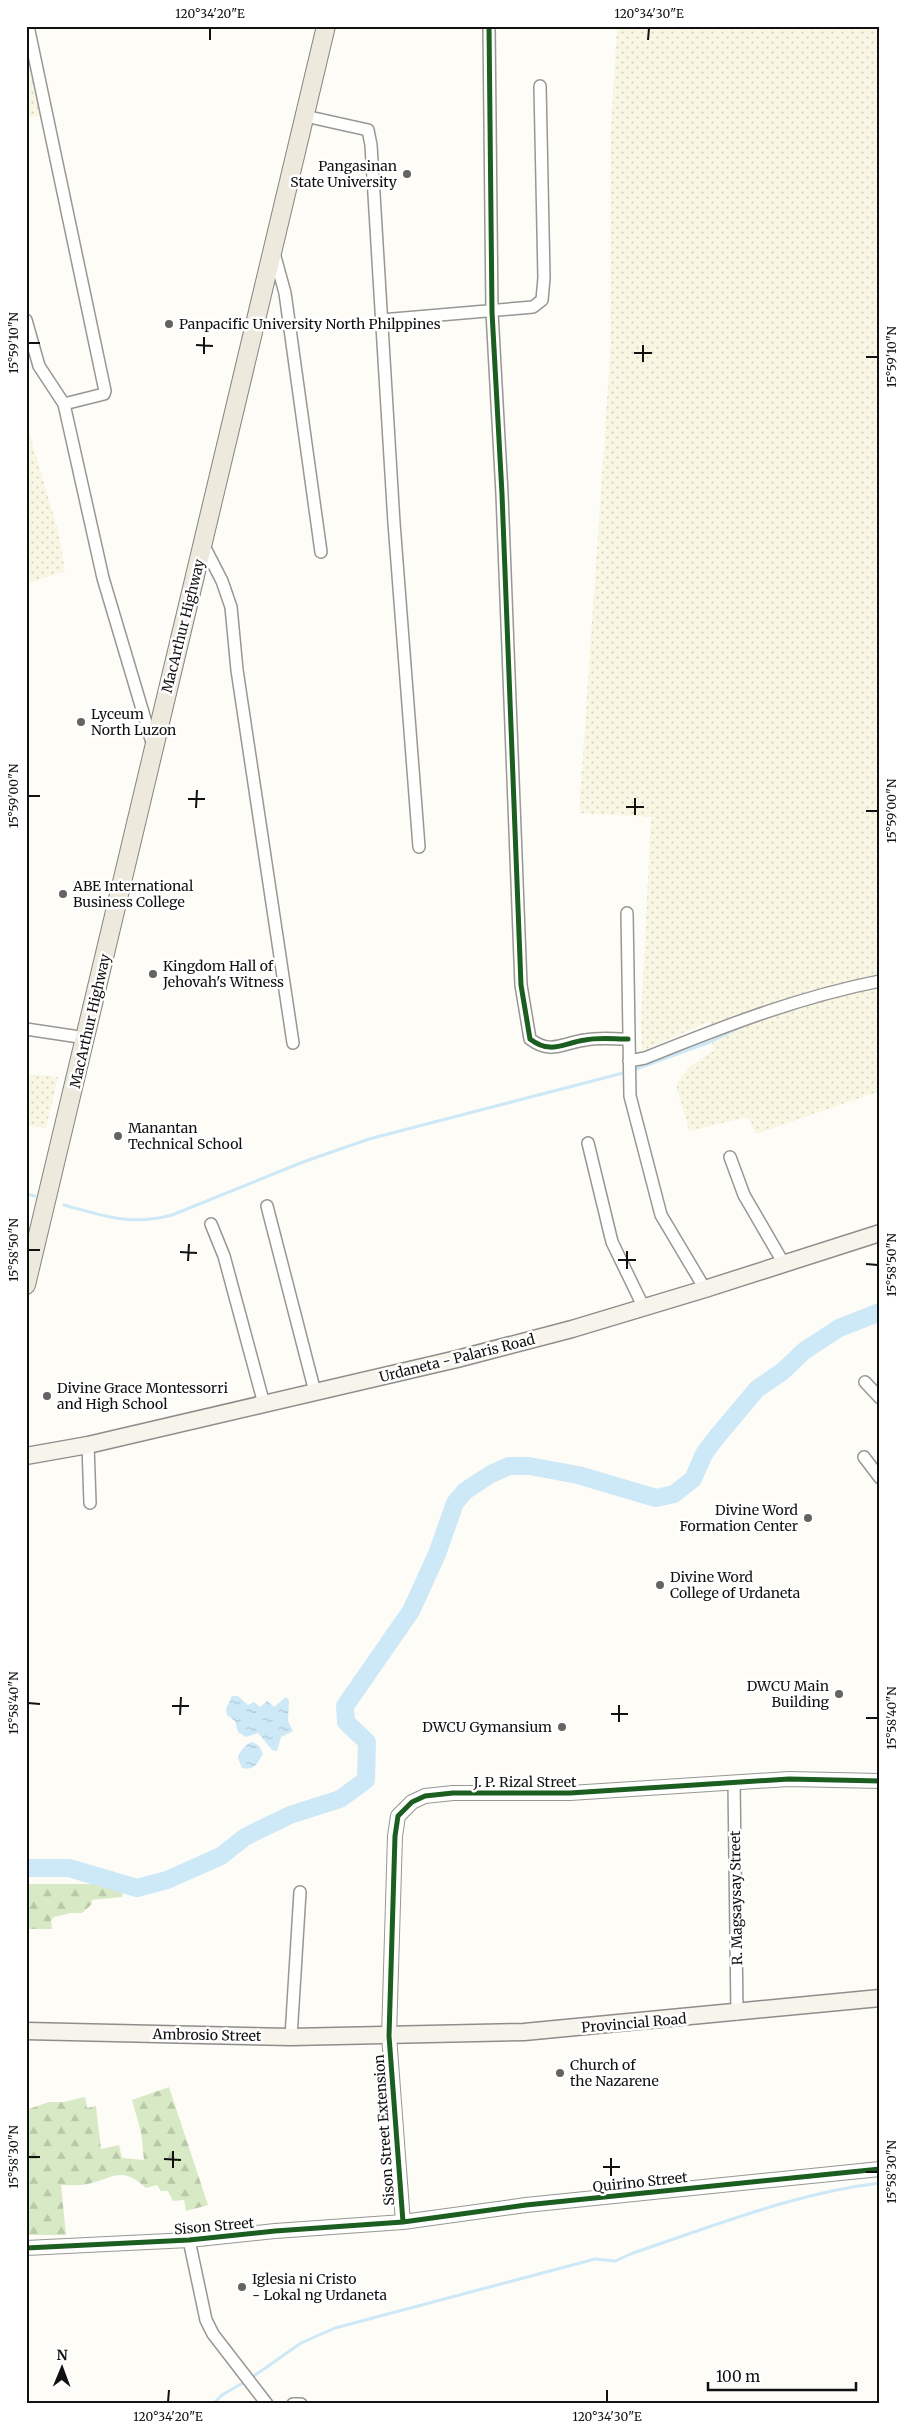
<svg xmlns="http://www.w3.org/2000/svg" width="906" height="2430" viewBox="0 0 906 2430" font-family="Merriweather,serif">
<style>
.farmland{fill:url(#farmland-dots)}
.forest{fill:url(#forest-firs)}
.water{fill:url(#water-ripples)}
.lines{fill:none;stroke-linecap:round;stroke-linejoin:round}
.stream{stroke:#cde8f7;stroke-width:3}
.river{stroke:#cde8f7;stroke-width:18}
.minor-casing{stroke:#979795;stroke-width:14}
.tertiary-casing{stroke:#979795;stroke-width:16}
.secondary-casing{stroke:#8e8d8b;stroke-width:19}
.primary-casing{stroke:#858482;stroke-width:20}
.minor{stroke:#fffffe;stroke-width:11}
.tertiary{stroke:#fffffe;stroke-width:14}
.secondary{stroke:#f6f4eb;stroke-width:16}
.primary{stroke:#ede9dc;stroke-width:18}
.cycleway-casing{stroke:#fff;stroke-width:8}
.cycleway{stroke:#1b5e20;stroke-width:5}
.ticks{fill:none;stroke:#111;stroke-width:2}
.poi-dot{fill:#646362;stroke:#fff;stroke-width:2}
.labels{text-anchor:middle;stroke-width:5;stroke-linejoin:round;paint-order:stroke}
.poi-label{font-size:14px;fill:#111;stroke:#fff;text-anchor:start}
.street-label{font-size:14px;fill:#111;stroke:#fff}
.neatline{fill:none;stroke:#111;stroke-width:2}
.ticks-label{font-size:12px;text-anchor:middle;fill:#111}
</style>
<defs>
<pattern id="farmland-dots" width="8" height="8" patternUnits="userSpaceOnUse" patternTransform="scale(1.25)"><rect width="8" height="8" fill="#f9f7e4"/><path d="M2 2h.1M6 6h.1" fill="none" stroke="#d4d3c3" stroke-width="1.8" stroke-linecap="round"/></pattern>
<pattern id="forest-firs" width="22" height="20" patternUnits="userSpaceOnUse" patternTransform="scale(1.25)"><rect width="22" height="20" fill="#d8eac5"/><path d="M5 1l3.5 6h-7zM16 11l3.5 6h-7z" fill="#b8c8a8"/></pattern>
<pattern id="water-ripples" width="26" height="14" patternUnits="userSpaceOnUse" patternTransform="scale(1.25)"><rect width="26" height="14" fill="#cde8f7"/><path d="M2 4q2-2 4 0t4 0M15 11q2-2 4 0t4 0" fill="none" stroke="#afc6d3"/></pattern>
</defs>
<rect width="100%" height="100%" fill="#fdfcf7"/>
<!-- farmland -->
<path class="farmland" d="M26,26L40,60L53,112L26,119Z
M617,26H880V1091L756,1134L748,1117L689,1131L676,1085L690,1066L713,1051L710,1021L642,1051L641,1022L651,817L579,813L610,357L611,129Z
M26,421L59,535L65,571L26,584Z
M26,1074L58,1077L46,1128L26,1125Z"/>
<!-- forest -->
<path class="forest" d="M26,1884H124L122,1897L92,1900V1904L82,1913H71L54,1917L51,1920L52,1929H26Z
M169,2087L208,2205L186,2211L184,2200L173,2201L168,2191H161L157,2185L146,2188C122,2166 116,2177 88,2184C80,2186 70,2185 61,2185L66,2235H26V2110L49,2102H64L85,2097L87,2108L96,2106L101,2149L119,2145L122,2158L144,2160L141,2132L132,2100Z"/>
<!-- water -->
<path class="water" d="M232,1696H238L248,1705L254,1702L260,1707L267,1701L274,1707L286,1697L289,1700L288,1721L293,1731L281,1737L277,1751L272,1750L258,1733L246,1737L238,1732L235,1721L227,1715L226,1709Z
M253,1742L259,1746L263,1754C257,1763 255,1771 242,1768L238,1758C240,1751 246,1743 253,1742Z"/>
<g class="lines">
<!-- stream -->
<path class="stream" d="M633,1070L710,1042L741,1027
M26,1194L35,1196
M64,1205C104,1216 131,1226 172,1215L303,1162L369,1139L627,1072
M251,2378L301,2343L335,2328L595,2259L615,2261L633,2253C714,2226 795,2193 880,2183
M213,2404L222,2395L246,2381"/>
<!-- river -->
<path class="river" d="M26,1868H69L137,1888L167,1880L221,1856L245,1837L290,1815L340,1799L366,1780L367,1742L346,1722L345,1706L411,1611L437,1554L455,1503L465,1491L491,1474L509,1466H529L578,1475L656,1498L674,1494L693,1479L704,1454L715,1439L757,1389L783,1371L804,1351L839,1328L880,1312"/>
<!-- minor casing -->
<g class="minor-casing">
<path id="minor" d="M28,26L105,391L104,394L64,404L103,578L153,746
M489,26L492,312L502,494L521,985L530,1039C551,1055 563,1043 585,1040C599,1037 614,1039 628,1039
M305,116L368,130L371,145L394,523L419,847
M274,253L285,293L321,552
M26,320L39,366L64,404
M381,320L533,307L542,300L544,278L540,86
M203,544L222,581L231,607L237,670L293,1043
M627,913L630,1096L661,1215L705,1289
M26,1029L86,1038
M629,1061L645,1058C722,1027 798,997 880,981
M588,1143L612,1242L643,1306
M730,1157L744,1195L784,1264
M267,1206L315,1392
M211,1224L224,1256L264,1404
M865,1382L880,1398
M88,1445L90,1503
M864,1457L880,1478
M734,1782L737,2014
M291,2037L300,1892
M189,2240L206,2320L213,2334L267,2404
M293,2404H301"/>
</g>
<!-- tertiary casing -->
<g class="tertiary-casing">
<path id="tertiary" d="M403,2222L389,2036L395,1836L398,1816L412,1802L425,1796L453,1793H570L789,1779L880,1781
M26,2248L189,2240L275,2231L403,2222L526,2205L880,2169"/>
</g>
<!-- secondary casing -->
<g class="secondary-casing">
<path id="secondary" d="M26,1456L88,1445L457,1359L572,1329L705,1289L880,1233
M26,2031L291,2037L524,2032L880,1998"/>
</g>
<!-- primary casing -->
<g class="primary-casing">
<path id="primary" d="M26,1285L326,26"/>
</g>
<!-- minor -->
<use href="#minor" class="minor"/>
<!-- tertiary -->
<use href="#tertiary" class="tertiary"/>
<!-- secondary -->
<use href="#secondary" class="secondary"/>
<!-- primary -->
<use href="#primary" class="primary"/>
<!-- cycleway casing -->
<g class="cycleway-casing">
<path id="cycleway" d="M489,26L492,312L502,494L521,985L530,1039C551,1055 563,1043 585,1040C599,1037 614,1039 628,1039
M403,2222L389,2036L395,1836L398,1816L412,1802L425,1796L453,1793H570L789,1779L880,1781
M26,2248L189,2240L275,2231L403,2222L526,2205L880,2169"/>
</g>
<!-- cycleway -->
<use href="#cycleway" class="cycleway"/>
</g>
<!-- ticks -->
<path class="ticks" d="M210,40V28M648,40L649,28M28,343H40M196,345L213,346M634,353H652M204,354V337M866,357H878M643,362V345M28,796H40M188,799H205M626,807H644M196,808L197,790M866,811H878M635,815V798M28,1250H40M180,1252L197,1253M618,1260H636M188,1261L189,1244M866,1264L878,1265M627,1269V1251M28,1703L40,1704M172,1706H189M611,1714H628M180,1715L181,1697M866,1718H878M619,1722V1705M28,2157H40M164,2159L181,2160M603,2167H620M173,2168V2151M866,2172H878M611,2176V2158M168,2402L169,2390M607,2402V2390"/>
<!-- markers -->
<g class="poi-dot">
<circle cx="407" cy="174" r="5"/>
<circle cx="169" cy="324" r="5"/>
<circle cx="81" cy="722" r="5"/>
<circle cx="63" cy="894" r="5"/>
<circle cx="153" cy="974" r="5"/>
<circle cx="118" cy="1136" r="5"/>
<circle cx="47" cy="1396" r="5"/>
<circle cx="808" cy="1518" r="5"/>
<circle cx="660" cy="1585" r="5"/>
<circle cx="839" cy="1694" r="5"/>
<circle cx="562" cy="1727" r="5"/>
<circle cx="560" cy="2073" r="5"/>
<circle cx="242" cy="2287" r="5"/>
</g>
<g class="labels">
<!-- poi labels -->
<g class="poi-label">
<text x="397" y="171" text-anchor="end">Pangasinan<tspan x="397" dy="16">State University</tspan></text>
<text x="179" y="329">Panpacific University North Philppines</text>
<text x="91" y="719">Lyceum<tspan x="91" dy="16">North Luzon</tspan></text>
<text x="73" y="891">ABE International<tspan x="73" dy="16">Business College</tspan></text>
<text x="163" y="971">Kingdom Hall of<tspan x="163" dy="16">Jehovah's Witness</tspan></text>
<text x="128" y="1133">Manantan<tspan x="128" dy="16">Technical School</tspan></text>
<text x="57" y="1393">Divine Grace Montessorri<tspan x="57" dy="16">and High School</tspan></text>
<text x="798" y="1515" text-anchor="end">Divine Word<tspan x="798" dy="16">Formation Center</tspan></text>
<text x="670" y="1582">Divine Word<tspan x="670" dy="16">College of Urdaneta</tspan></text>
<text x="829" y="1691" text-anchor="end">DWCU Main<tspan x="829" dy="16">Building</tspan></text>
<text x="552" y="1732" text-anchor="end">DWCU Gymansium</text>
<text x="570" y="2070">Church of<tspan x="570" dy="16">the Nazarene</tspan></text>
<text x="252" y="2284">Iglesia ni Cristo<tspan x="252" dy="16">- Lokal ng Urdaneta</tspan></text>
</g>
<!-- street labels -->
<g class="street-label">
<text transform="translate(183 626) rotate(-76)" y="5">MacArthur Highway</text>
<text transform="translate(90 1021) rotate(-77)" y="5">MacArthur Highway</text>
<text transform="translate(457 1358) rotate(-14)" y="5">Urdaneta - Palaris Road</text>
<text x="525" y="1787">J. P. Rizal Street</text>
<text transform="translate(736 1898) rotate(-91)" y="5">R. Magsaysay Street</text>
<text transform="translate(634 2023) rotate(-5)" y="5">Provincial Road</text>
<text transform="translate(207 2035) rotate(1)" y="5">Ambrosio Street</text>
<text transform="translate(384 2130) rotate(-94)" y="5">Sison Street Extension</text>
<text transform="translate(640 2182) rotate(-6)" y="5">Quirino Street</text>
<text transform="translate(214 2226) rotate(-5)" y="5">Sison Street</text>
</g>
</g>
<!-- border -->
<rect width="906" height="2430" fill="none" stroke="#ffffff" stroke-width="55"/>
<!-- north arrow -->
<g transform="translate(62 2368) rotate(1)" stroke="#ffffff" stroke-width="4" paint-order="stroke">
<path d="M0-4L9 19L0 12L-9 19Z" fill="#111111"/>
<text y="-8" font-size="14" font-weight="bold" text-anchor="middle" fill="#111111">N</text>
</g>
<!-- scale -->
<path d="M708 2382v8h148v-8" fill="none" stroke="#111111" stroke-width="2.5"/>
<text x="716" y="2382" font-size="15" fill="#111111" stroke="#ffffff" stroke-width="4" paint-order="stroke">100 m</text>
<rect x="28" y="28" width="850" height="2374" class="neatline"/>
<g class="ticks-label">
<text x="210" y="18">120°34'20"E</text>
<text x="649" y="18">120°34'30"E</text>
<text transform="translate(14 343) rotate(-90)" y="4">15°59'10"N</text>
<text transform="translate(892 357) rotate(-90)" y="4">15°59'10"N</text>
<text transform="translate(14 796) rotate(-90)" y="4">15°59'00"N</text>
<text transform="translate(892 811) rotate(-90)" y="4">15°59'00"N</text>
<text transform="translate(14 1250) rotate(-90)" y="4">15°58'50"N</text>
<text transform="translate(892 1265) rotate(-90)" y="4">15°58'50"N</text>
<text transform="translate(14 1703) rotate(-90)" y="4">15°58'40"N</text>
<text transform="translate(892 1718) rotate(-90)" y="4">15°58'40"N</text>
<text transform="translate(14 2157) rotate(-90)" y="4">15°58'30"N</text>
<text transform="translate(892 2172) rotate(-90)" y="4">15°58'30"N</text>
<text x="168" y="2421">120°34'20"E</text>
<text x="607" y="2421">120°34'30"E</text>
</g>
</svg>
